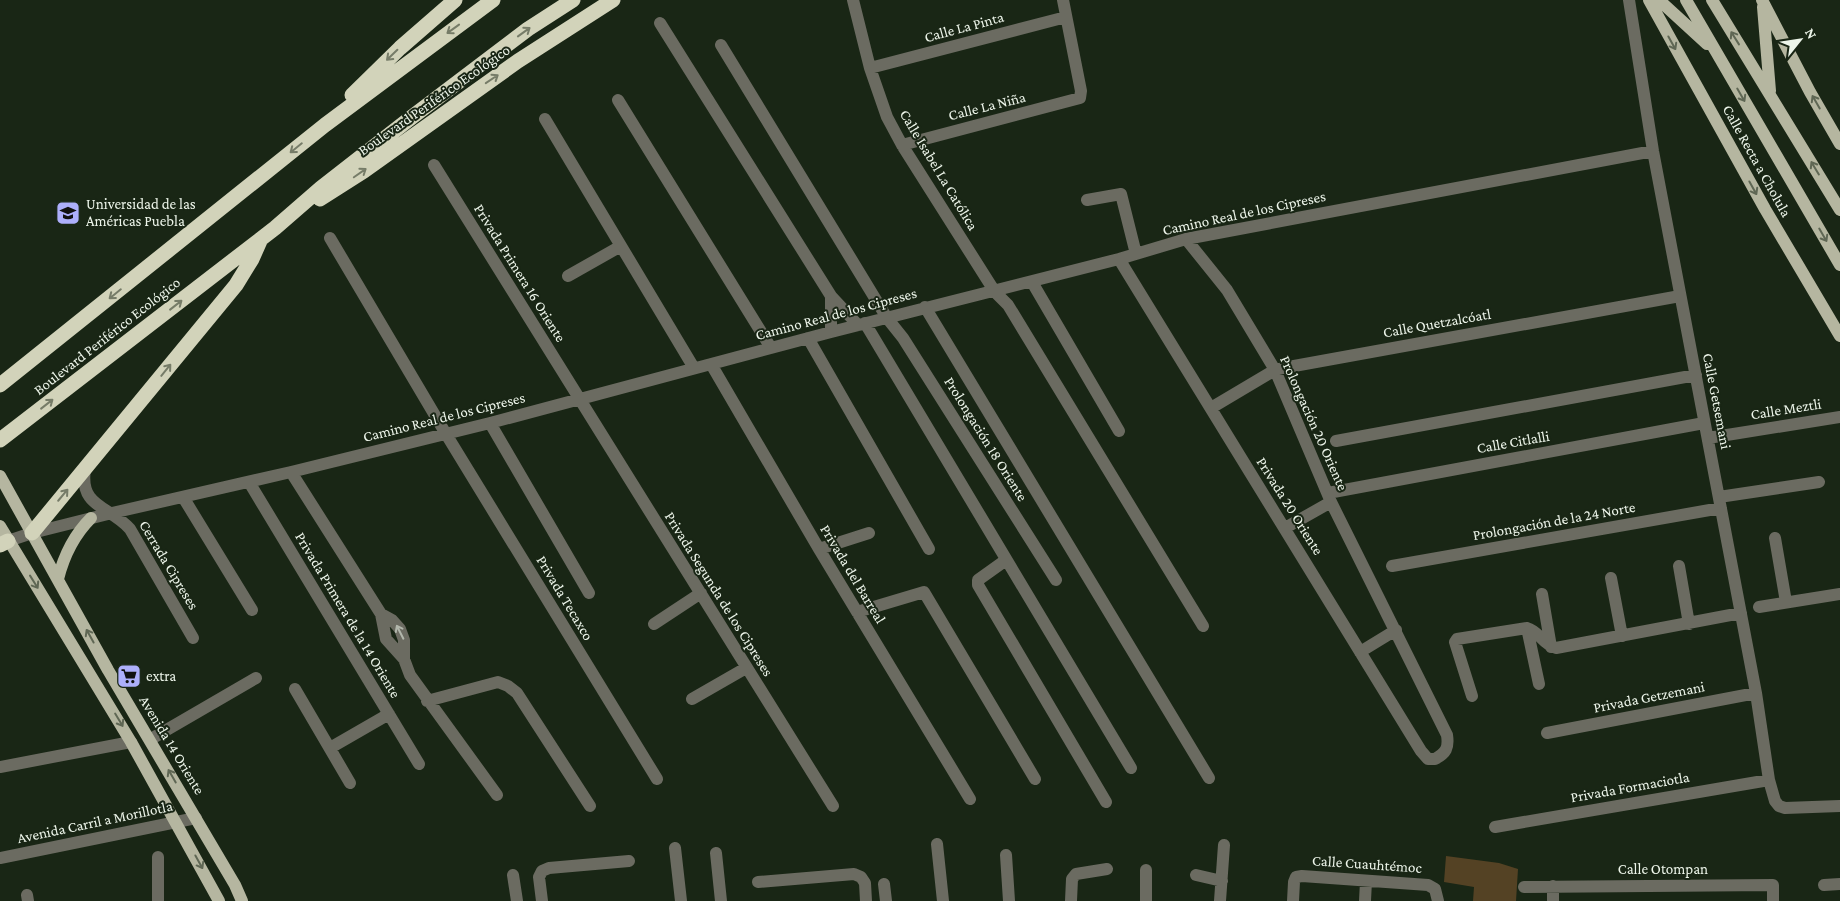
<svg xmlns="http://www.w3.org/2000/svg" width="1840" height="901" viewBox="0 0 1840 901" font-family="'Crimson Pro',serif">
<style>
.green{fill:#544224}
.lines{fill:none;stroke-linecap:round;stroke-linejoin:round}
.minor{stroke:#6b6b61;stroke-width:12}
.major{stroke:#b5b6a0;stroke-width:12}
.highway{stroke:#d2d3ba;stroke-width:15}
.oneway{stroke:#767c68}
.oneway2{stroke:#5f6754}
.oneway3{stroke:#b2b7ac}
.labels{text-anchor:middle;stroke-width:4;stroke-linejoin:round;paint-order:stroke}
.street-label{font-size:15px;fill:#edf5ea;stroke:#192615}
.poi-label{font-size:15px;fill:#edf5ea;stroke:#192615;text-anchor:start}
</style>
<rect width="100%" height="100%" fill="#192615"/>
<!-- green -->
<path class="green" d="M1446,856L1499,863L1518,869L1516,901H1473L1474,887L1444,882Z"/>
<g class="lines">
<!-- minor -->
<path class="minor" d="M853,0L870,68L887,117L902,145L995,292L1008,305L1203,626
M1629,0L1653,151L1756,693L1769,780L1775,801L1779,806L1785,808L1840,806
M660,23L831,296L858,325
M721,45L887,318L903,338L1056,580
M870,68L1066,17
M618,100L771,348
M545,119L694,368
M902,145L1080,98L1081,91L1063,0
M434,165L833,806
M1087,200L1121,194L1136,254
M330,238L446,434L657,779
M1119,259L1421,751L1428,759H1435C1446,753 1449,748 1447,735L1331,502L1275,370L1227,290L1186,239
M568,276L621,246
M1032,282L1119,431
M831,296V332
M925,307L1209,778
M865,323L1131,768
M808,338L929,549
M711,364L819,549L970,799
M1211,408L1275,370L1283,368L1680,296
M490,423L589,593
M1708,438L1840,417
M1336,441L1696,375
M85,469C79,508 110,506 130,529L193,638
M291,472L381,614L386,639L404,659
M249,482L419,764
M1328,493L1704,423
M183,497L252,610
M1719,497L1819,482
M1285,528L1331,502
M1775,538L1786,602
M8,541L32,533L112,513L291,472L490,423L831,332L1119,259L1186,239L1653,151
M819,549L869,533
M1006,560L978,580V585L1106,802
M1392,566L1721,508
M1679,566L1689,624
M1611,578L1622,636
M1542,594L1551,647
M1759,607L1840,594
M857,612L924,592L1035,779
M381,614L392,620L400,629L404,640V659L410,675L497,795
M654,624L701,593
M1527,628L1539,684
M1360,652L1396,630
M295,689L350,783
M1472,696L1455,642L1457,639L1527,628C1539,631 1543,645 1556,648L1741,613
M692,699L746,668
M427,701L498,682L508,686L517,693L590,806
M1547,733L1756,693
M151,739L256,678
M330,748L389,714
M0,767L131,742
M1495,827L1769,780
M937,844L943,901
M675,848L681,901
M716,853L721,901
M1006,855L1009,901
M158,857V901
M0,858L196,818
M513,875L517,901
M1196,875L1222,881
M758,882L854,874L861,877L865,883L866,901
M884,884L886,901
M1824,885L1840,884
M1553,886V901
M1524,887L1773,885V901
M27,895L28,901
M542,901L539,877L542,871L549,868L629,861
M1071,901L1072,879L1076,874L1107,869
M1146,901V870
M1220,901L1224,845
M1293,901L1294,882L1296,877L1302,876L1428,885L1435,889L1438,901
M1365,901L1366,881"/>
<!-- major -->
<path class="major" d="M1649,0L1765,209L1840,336
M1659,0L1707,44
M1686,0L1840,265
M1712,0L1840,210
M1762,0L1810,92L1840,144
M1763,7L1770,91
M0,476L108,670L235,885L242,901
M0,526L131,742L219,901
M58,579C64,555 74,535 91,518"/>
<!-- highway -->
<path class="highway" d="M352,95L400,48L455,0
M320,199L364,171L518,61L613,0
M0,385L325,125L493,0
M0,440L275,228L321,188L412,117L528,29L573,0
M32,533L236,285L252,259L260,241
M0,545L8,541"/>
</g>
<!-- one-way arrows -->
<defs><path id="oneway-shaft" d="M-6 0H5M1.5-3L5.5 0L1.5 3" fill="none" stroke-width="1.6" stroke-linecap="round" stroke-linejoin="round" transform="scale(1.25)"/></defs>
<g class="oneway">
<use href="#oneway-shaft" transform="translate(453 29) rotate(144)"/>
<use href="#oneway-shaft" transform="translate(524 32) rotate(-36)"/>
<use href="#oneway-shaft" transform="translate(392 55) rotate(136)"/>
<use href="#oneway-shaft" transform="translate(492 79) rotate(-34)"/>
<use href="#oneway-shaft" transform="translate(296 148) rotate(141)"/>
<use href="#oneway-shaft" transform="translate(360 173) rotate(-35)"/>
<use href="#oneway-shaft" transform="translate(115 294) rotate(141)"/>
<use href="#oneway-shaft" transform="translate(176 305) rotate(-38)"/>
<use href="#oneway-shaft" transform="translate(166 370) rotate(-51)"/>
<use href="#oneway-shaft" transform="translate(47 404) rotate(-38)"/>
<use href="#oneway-shaft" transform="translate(63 495) rotate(-50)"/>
</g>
<g class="oneway2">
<use href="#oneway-shaft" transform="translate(1735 38) rotate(-122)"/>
<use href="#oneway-shaft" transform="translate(1672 43) rotate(61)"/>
<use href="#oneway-shaft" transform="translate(1741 95) rotate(60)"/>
<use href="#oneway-shaft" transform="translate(1816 102) rotate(-120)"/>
<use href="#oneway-shaft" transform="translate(1815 168) rotate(-121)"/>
<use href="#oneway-shaft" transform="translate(1753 188) rotate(61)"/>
<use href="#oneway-shaft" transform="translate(1823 235) rotate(60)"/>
<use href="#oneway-shaft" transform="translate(34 582) rotate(58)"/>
<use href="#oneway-shaft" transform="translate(90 636) rotate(-119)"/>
<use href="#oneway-shaft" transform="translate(119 720) rotate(59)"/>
<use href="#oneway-shaft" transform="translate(172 776) rotate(-120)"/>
<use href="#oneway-shaft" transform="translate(199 862) rotate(61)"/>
</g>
<use class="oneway3" href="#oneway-shaft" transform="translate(400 632) rotate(-117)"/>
<!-- icons -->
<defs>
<g id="university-square" transform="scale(1.25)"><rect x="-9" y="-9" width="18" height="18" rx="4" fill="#adaffb" stroke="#192615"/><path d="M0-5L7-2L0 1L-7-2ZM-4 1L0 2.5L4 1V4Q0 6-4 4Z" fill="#111"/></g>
<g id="supermarket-square" transform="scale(1.25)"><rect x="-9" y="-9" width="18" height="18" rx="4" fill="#adaffb" stroke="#192615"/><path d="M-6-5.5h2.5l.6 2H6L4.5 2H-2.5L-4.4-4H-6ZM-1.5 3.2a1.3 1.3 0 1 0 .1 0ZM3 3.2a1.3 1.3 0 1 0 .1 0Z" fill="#111"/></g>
</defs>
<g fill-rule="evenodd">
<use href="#university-square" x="68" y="213"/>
<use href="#supermarket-square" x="129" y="676"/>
</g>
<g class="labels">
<!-- street labels -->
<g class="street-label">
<text transform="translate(964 27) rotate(-15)" y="5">Calle La Pinta</text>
<text transform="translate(434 100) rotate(-35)" y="5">Boulevard Periférico Ecológico</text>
<text transform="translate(987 106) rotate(-14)" y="5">Calle La Niña</text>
<text transform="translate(1757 161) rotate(61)" y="5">Calle Recta a Cholula</text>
<text transform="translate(939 170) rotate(59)" y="5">Calle Isabel La Católica</text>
<text transform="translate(1244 213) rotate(-12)" y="5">Camino Real de los Cipreses</text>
<text transform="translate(520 273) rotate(58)" y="5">Privada Primera 16 Oriente</text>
<text transform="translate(836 314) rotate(-15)" y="5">Camino Real de los Cipreses</text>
<text transform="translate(1437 323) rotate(-10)" y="5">Calle Quetzalcóatl</text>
<text transform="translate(107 336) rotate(-38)" y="5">Boulevard Periférico Ecológico</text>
<text transform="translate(1717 401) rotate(79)" y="5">Calle Getsemani</text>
<text transform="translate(1786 409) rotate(-9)" y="5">Calle Meztli</text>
<text transform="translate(444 417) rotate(-14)" y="5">Camino Real de los Cipreses</text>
<text transform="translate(1314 423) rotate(66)" y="5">Prolongación 20 Oriente</text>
<text transform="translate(986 439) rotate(58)" y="5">Prolongación 18 Oriente</text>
<text transform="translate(1513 442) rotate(-10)" y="5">Calle Citlalli</text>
<text transform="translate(1290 506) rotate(58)" y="5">Privada 20 Oriente</text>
<text transform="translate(1554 521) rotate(-10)" y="5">Prolongación de la 24 Norte</text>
<text transform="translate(169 565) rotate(59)" y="5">Cerrada Cipreses</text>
<text transform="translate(853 574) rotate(59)" y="5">Privada del Barreal</text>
<text transform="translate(719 594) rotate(58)" y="5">Privada Segunda de los Cipreses</text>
<text transform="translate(565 598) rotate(59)" y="5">Privada Tecaxco</text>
<text transform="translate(348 615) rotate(59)" y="5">Privada Primera de la 14 Oriente</text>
<text transform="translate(1649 697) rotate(-11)" y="5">Privada Getzemani</text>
<text transform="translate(172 745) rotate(59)" y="5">Avenida 14 Oriente</text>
<text transform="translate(1630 787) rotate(-10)" y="5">Privada Formaciotla</text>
<text transform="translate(95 822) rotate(-12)" y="5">Avenida Carril a Morillotla</text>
<text transform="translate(1367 864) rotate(4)" y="5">Calle Cuauhtémoc</text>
<text x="1663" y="874">Calle Otompan</text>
</g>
<!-- poi labels -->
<g class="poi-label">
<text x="86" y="209">Universidad de las<tspan x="86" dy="17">Américas Puebla</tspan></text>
<text x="146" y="681">extra</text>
</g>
</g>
<!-- north arrow -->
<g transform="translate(1800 40) rotate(60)" stroke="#192615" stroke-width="4" paint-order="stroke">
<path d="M0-4L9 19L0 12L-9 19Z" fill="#edf5ea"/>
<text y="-8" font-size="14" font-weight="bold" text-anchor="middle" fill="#edf5ea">N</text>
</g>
</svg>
